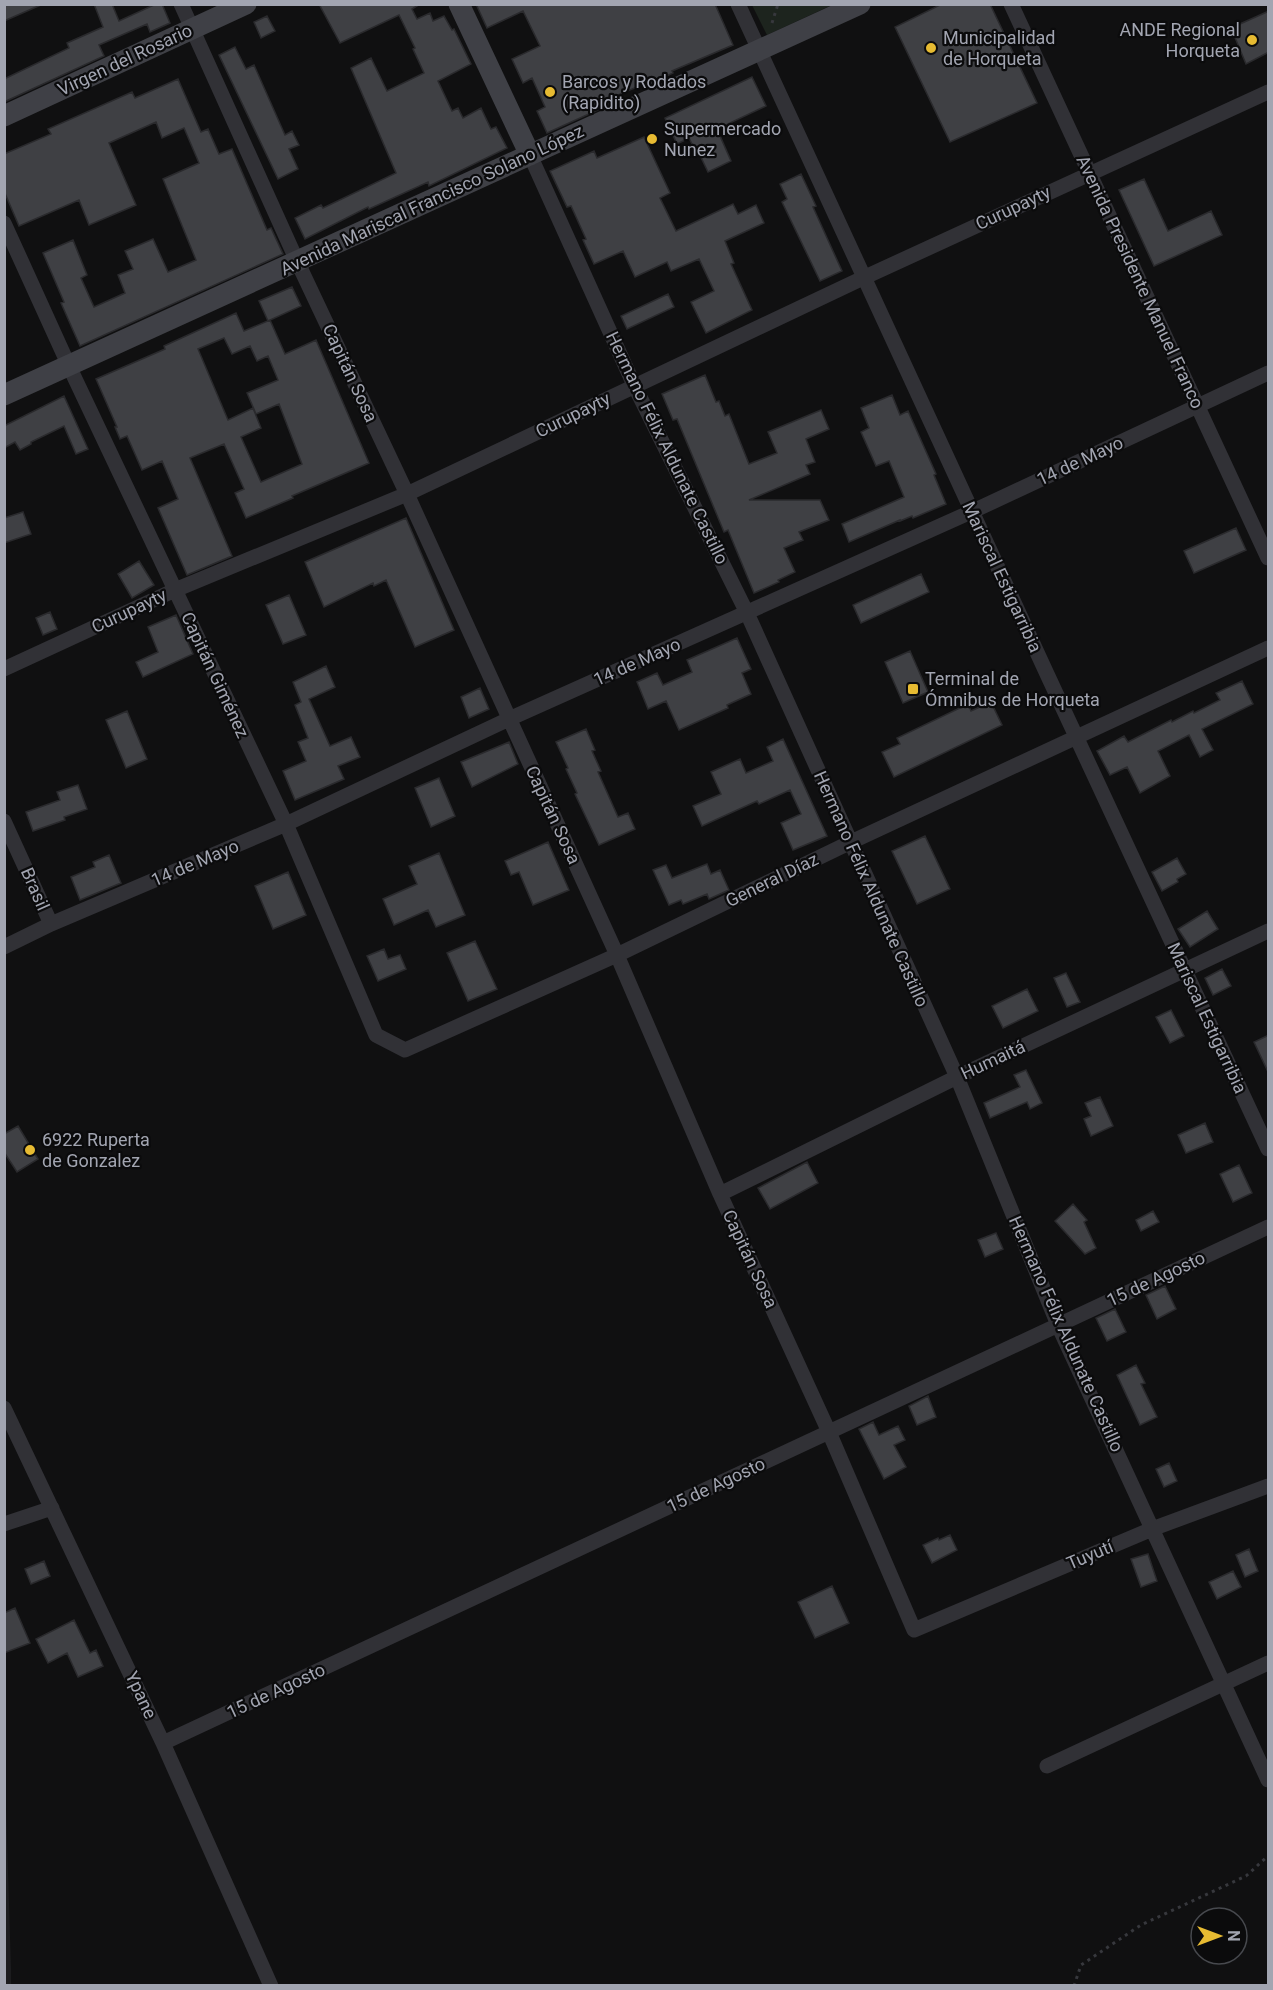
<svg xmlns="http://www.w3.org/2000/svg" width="1273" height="1990" viewBox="0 0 1273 1990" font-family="Roboto,sans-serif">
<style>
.built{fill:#1c1c1e}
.green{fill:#1d241e}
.building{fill:#3f4044;stroke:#2a2a2d;stroke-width:1.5;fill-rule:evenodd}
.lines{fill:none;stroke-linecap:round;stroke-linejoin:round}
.path{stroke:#37383d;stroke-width:3;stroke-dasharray:3 4.5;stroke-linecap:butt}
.street{stroke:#313136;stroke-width:15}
.secondary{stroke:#3f4046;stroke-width:21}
.poi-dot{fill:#e7bb32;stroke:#0b0b0c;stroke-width:2}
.labels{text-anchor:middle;stroke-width:4.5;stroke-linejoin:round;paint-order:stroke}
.poi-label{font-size:18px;fill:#a2a5b1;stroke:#0b0b0c;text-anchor:start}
.street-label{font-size:18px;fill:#a2a5b1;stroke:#0b0b0c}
</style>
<rect width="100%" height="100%" fill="#101011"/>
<!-- built -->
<path class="built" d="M4,1743L11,1968V1986L4,1985Z"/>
<!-- green -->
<path class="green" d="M752,5H832L767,35Z"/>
<!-- building -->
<path class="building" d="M4,4H43L4,21Z
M94,4H112L119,21L156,4H162L170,23L150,32L147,24L99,45L104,56L4,102V79L69,48L67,43L103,27Z
M319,4H420L412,9L417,19L430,13L433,21L444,16L452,30L454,29L471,64L438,81L452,111L458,108L463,118L481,108L491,129L496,127L507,148L429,186L428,182L369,209L368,207L305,239L295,218L321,205L323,208L396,173L351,68L371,58L387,91L424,73L413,49L415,48L399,15L340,43Z
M476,4H715L733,45L672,71L673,73L650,84L649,82L608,99L611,104L547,133L537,111L545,107L532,78L523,83L512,59L540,46L523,11L487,28Z
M942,4H990L1037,103L950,142L895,27Z
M1269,11V52L1246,64L1231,28Z
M267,16L275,31L261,38L254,22Z
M235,47L246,69L254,65L285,135L292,131L299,145L289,149L298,169L278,179L219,55Z
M752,77L766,106L717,129L731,161L708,172L696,147L694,148L689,138L677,144L665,118Z
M178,79L201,132L208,129L219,154L232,149L267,230L271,228L283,254L80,346L61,303L64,302L43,253L73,240L87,275L81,278L94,307L125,293L118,275L133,269L125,251L153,239L168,272L196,260L163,179L199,163L184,128L162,138L156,122L109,143L136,205L89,225L79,200L19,226L4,191V154L51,134L48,129L132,92L135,98Z
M644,137L670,193L660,198L676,231L733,204L738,214L756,205L764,223L725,241L734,263L731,264L752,310L706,333L691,302L714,291L699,259L671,271L667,262L635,277L623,251L594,264L583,240L586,239L571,206L567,207L550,171L594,151L597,158Z
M801,174L816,206L813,207L842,271L820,281L782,202L787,199L780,184Z
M1144,179L1168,231L1211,211L1222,235L1154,266L1119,190Z
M292,287L301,306L268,321L259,301Z
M668,294L674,307L627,329L621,316Z
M236,313L244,331L270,320L285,354L316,340L369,463L292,496L293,498L246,518L235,493L244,489L224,444L190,458L232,556L187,575L158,508L178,499L162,461L142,470L127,436L120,439L115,427H117L96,379L165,349L164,346ZM224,338L232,354L250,346L257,361L268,356L278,380L247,393L256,414L279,404L302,464L261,482L241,437L261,428L253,408L228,420L198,349Z
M705,375L716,402L719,401L725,416L729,414L749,464L777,453L768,432L821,410L829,429L806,439L815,462L806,465L810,474L749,500H820L829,520L799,532L803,540L784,548L795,572L778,580L779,582L754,593L728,530L724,532L677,419L673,420L662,394Z
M892,395L900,415L908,411L936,474L934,475L946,504L913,518L912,516L900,521V520L849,542L842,524L904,497L889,461L876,466L861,432L869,428L861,408Z
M64,396L88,449L76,454L64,426L31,442V444L20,450L15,442L4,448V426Z
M23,512L31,534L4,543V518Z
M406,518L454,630L415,647L386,580L374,586L373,583L324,607L305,562Z
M1236,528L1246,550L1194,573L1184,551Z
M139,561L154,585L132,598L118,574Z
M921,574L929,592L861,623L853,605Z
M289,595L306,635L283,644L266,605Z
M50,612L57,629L43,635L36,618Z
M176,615L193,654L143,677L136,662L158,652L148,627Z
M737,638L751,669L742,673L751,694L727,705L728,708L679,730L666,701L648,709L637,682L657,673L663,685L692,672L687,660Z
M910,651L928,692L903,703L885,662Z
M326,666L335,687L309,699L330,746L351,737L360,757L338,766L344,779L295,800L283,771L306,761L298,742L308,738L295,705L301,702L293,682Z
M1242,681L1253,704L1202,729L1213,750L1200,757L1189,735L1158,751L1170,776L1140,793L1127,767L1110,775L1097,751L1124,736L1128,742L1171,720L1172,722L1193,711L1194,713L1220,700L1216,693Z
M480,688L489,709L469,718L461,697Z
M991,702L1002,725L894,777L882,752L900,744L897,738L968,704L971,711Z
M127,711L147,759L126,768L106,720Z
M586,729L595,750L592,751L601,771L598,772L618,817L628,813L635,829L599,845L575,794L577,793L566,769L568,768L556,742Z
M783,739L827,836L793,850L781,823L801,814L790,790L759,804L757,801L702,826L693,806L721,794L711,772L740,759L746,773L773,761L767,747Z
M509,742L518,764L472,787L461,762Z
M439,778L455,816L431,827L415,788Z
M78,785L87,809L64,817L65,820L33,831L26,812L60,800L57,792Z
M925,836L950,889L917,904L892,851Z
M548,842L569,890L533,905L519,872L511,875L505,861Z
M439,853L465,915L436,927L428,910L394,925L383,899L417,884L409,866Z
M109,855L121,883L80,900L71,877L95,867L93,862Z
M1177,858L1186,874L1177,879L1178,882L1162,891L1152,872Z
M707,864L711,874L720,870L729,890L709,899L707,894L683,904L681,900L669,905L653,870L666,865L672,878Z
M288,872L306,915L273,929L255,886Z
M1207,911L1218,929L1190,947L1178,929Z
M475,941L497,989L468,1001L447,953Z
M384,949L388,959L400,955L406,969L378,981L367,956Z
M1222,969L1231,986L1213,995L1205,978Z
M1066,973L1080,1002L1067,1007L1054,978Z
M1027,989L1038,1011L1003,1028L992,1006Z
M1171,1010L1184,1036L1170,1043L1156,1017Z
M1269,1035V1074L1254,1042Z
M1026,1070L1042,1103L1030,1109L1027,1102L990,1118L984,1103L1020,1087L1014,1075Z
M1100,1097L1113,1126L1091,1136L1084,1119L1091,1116L1085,1103Z
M1205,1123L1213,1142L1186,1153L1178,1135Z
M18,1126L38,1159L17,1172L4,1152V1134Z
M807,1162L818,1183L770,1209L758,1188Z
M1239,1165L1252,1193L1233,1202L1220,1174Z
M1073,1204L1087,1220L1084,1222L1096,1248L1085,1254L1055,1221Z
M1153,1211L1159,1222L1141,1231L1136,1220Z
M996,1233L1003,1249L985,1257L978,1240Z
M1165,1286L1176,1309L1157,1319L1146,1295Z
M1115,1309L1126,1332L1107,1341L1096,1318Z
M1136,1365L1145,1383L1141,1384L1157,1417L1140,1425L1117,1375Z
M928,1396L936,1417L917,1425L909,1406Z
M873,1422L879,1435L898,1426L905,1440L894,1445L906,1467L884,1479L859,1429Z
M1169,1463L1177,1481L1164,1487L1156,1469Z
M950,1535L957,1550L932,1563L923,1545L938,1538L939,1540Z
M1249,1549L1258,1571L1245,1577L1236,1555Z
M1148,1554L1157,1581L1141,1587L1131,1559Z
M44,1561L50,1576L31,1584L25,1569Z
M1233,1571L1241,1587L1217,1599L1209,1582Z
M832,1586L849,1623L815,1638L798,1602Z
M15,1608L30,1643L4,1653V1613Z
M74,1620L90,1653L96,1650L103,1666L78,1677L67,1653L48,1663L36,1639Z"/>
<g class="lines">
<!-- path -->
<path class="path" d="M772,23L778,4
M1074,1986L1081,1965L1141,1925L1246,1876L1268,1856"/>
<!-- street -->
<path class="street" d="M181,4L297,261L407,494L617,955L720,1194L829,1432L914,1630L1152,1529L1268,1486
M738,4L1047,674L1268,1149
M1011,4L1268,558
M530,155L634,385L747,613L957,1077L1058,1325L1268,1780
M4,223L69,366L286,824L376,1035L405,1050L617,955L851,842L1268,648
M4,669L175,590L407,494L863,278L1268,92
M4,821L51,924
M4,947L51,924L286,824L509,719L971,512L1268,373
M720,1194L957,1077L1268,931
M4,1408L163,1743L271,1986
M4,1524L52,1508
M163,1743L1268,1227
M1047,1766L1268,1663"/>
<!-- secondary -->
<path class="secondary" d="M459,4L530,155
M4,116L246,4
M4,395L860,4"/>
</g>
<!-- markers -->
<g class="poi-dot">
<circle cx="1252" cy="40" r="6"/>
<circle cx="931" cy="48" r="6"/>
<circle cx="550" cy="92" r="6"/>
<circle cx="652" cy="139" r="6"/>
<rect x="907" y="683" width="12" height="12" rx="3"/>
<circle cx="30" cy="1150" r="6"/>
</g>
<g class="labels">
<!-- poi labels -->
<g class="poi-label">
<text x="1240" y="36" text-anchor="end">ANDE Regional<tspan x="1240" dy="21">Horqueta</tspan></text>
<text x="943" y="44">Municipalidad<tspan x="943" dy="21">de Horqueta</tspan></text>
<text x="562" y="88">Barcos y Rodados<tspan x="562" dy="21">(Rapidito)</tspan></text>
<text x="664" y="135">Supermercado<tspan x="664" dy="21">Nunez</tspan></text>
<text x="925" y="685">Terminal de<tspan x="925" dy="21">Ómnibus de Horqueta</tspan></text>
<text x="42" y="1146">6922 Ruperta<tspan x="42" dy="21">de Gonzalez</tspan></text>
</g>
<!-- street labels -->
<g class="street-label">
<text transform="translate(125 60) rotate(-25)" y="6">Virgen del Rosario</text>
<text transform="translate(432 200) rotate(-25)" y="6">Avenida Mariscal Francisco Solano López</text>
<text transform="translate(1013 208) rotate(-25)" y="6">Curupayty</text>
<text transform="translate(1140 282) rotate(65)" y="6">Avenida Presidente Manuel Franco</text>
<text transform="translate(350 373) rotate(65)" y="6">Capitán Sosa</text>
<text transform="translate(573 415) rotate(-26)" y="6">Curupayty</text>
<text transform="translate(667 448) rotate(64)" y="6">Hermano Félix Aldunate Castillo</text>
<text transform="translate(1080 461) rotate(-25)" y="6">14 de Mayo</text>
<text transform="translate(1002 577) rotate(65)" y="6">Mariscal Estigarribia</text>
<text transform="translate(129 611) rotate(-25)" y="6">Curupayty</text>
<text transform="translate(637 662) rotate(-24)" y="6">14 de Mayo</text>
<text transform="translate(215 675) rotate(65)" y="6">Capitán Giménez</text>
<text transform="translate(553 815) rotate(65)" y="6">Capitán Sosa</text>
<text transform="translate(195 863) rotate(-23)" y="6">14 de Mayo</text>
<text transform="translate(772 880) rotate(-26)" y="6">General Díaz</text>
<text transform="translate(35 889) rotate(66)" y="6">Brasil</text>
<text transform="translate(871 889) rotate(66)" y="6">Hermano Félix Aldunate Castillo</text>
<text transform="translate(1207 1018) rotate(65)" y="6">Mariscal Estigarribia</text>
<text transform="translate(993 1060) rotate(-25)" y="6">Humaitá</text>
<text transform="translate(750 1259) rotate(65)" y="6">Capitán Sosa</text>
<text transform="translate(1156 1279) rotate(-25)" y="6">15 de Agosto</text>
<text transform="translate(1066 1334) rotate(66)" y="6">Hermano Félix Aldunate Castillo</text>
<text transform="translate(716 1485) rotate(-25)" y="6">15 de Agosto</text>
<text transform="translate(1090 1555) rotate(-23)" y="6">Tuyutí</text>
<text transform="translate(276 1691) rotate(-25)" y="6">15 de Agosto</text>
<text transform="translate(141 1695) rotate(65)" y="6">Ypane</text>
</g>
</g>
<!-- border -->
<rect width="1273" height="1990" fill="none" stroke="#a2a5b1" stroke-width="12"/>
<!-- north arrow -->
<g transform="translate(1219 1936) rotate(90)"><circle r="28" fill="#0b0b0c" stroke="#47494e" stroke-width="1.5"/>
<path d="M0-4.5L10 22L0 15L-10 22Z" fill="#e7bb32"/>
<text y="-9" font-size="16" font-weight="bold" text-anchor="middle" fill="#a2a5b1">N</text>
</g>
</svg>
